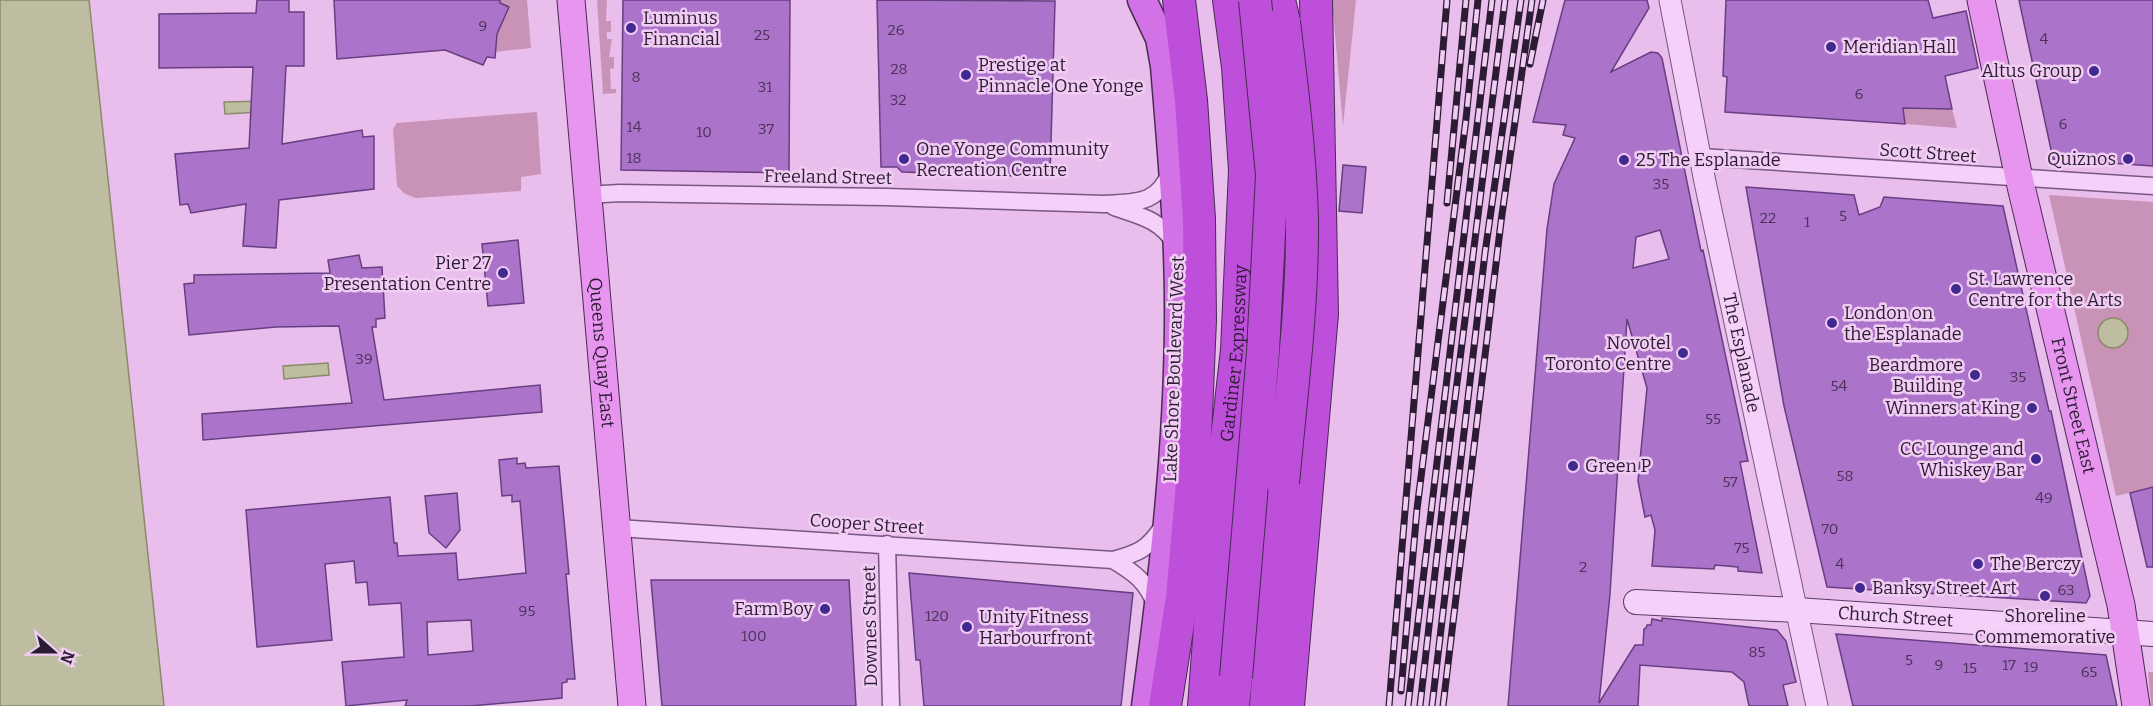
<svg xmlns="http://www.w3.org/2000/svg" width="2153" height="706" viewBox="0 0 2153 706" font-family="Bitter,serif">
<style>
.green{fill:#c993b7}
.water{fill:#bebca1;stroke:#8b8a69;stroke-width:1.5}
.building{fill:#ab74ca;stroke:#683e82;stroke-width:1.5;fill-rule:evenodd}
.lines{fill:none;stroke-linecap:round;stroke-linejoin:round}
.minor-casing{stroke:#795784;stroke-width:19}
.tertiary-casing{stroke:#795784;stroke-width:23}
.secondary-casing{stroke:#5a3b65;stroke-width:26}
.primary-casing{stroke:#462c51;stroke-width:29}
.trunk-casing{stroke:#462c51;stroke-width:31}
.motorway-casing{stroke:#462c51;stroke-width:34}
.minor{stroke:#f5d0f8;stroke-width:16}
.tertiary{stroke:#f5d0f8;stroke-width:21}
.secondary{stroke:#f5d0f8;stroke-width:24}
.primary{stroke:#e895f0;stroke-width:27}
.trunk{stroke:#d272e6;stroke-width:28}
.motorway{stroke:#bd4fdb;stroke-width:32}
.rail-casing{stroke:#2c1c33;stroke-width:7}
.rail{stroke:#f1cdf4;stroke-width:4.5;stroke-dasharray:14;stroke-linecap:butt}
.motorway-bridge-casing{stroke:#462c51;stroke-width:34;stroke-linecap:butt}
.motorway-bridge{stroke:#bd4fdb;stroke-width:32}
.poi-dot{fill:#402991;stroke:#f1cdf4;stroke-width:2}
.labels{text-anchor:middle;stroke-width:5;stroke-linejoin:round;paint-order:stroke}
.number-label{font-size:15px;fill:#4c3259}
.poi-label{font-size:18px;fill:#2c1c33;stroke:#f1cdf4;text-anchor:start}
.street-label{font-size:18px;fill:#2c1c33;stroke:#f1cdf4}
</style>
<rect width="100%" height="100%" fill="#e9beec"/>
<!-- green -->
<path class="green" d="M500,0H527L531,48L495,52Z
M597,0H607L606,21H611V32H607V39H612L609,57H614V68L610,69L611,89H616V93L603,94Z
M1332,0H1356L1343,126Z
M1903,108L1952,109L1957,128L1905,124Z
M537,112L541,174L521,177V191L416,198L405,194L397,186L393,129L397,123Z
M2049,195L2153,202V487L2116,496Z
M2148,672H2153V706H2151Z"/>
<!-- water -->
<path class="water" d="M0,0H89L164,706H0Z
M261,101L262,112L225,114L224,102Z
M2098 333a15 15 0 1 1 30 0a15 15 0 1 1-30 0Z
M328,363L329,375L284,379L283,366Z"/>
<!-- building -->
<path class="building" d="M257,0H289V12H304V66H286L282,144L362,130L363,137L374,136V189L279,200L276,248L243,246L246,204L191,213L188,204L180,205L175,154L249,148L253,67L159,68V14L256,13Z
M334,0H500V3L509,7L497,34L495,58L487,57L483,65L445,50L337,59Z
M623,0H790L789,173L621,170Z
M877,0L1055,1L1050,177L902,172L897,167H881Z
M1565,0H1647L1649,8L1611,72L1651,52L1658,53L1662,58L1701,251L1703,250L1748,461L1740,462L1762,573L1738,571V567L1715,565L1714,569L1652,566L1655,530L1651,515L1645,517L1638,481L1647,388L1627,319L1610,594L1599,703L1635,645H1643L1644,629L1646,628L1647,625H1651L1652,619L1662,621V618L1777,630L1786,641L1796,682L1783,685L1788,706H1749L1744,682L1732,672L1640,665L1638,706H1508L1547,229L1554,184L1575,138L1563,135L1566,125L1533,122ZM1660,230L1669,259L1633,268L1636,237Z
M1726,0H1928L1933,18L1966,11L1978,68L1945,76L1952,109L1903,108L1905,124L1725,112L1727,77L1723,76Z
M2019,0H2153V166L2053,159Z
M1343,165L1366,167L1362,213L1339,211Z
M1746,187L1854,195L1859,215L1880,207L1884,197L2003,206L2049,411H2051L2090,596L2086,603L1827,587L1784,406Z
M518,240L524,303L488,306L482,244Z
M359,255L362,268L382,267L385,318L376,319V327H372L384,400L540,385L542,412L203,440L202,414L352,403L339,326L276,327L189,335L184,284L194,283V275L330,273L328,260Z
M517,458V464L525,463L526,468L559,466L569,574H566L575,679H567V682L562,683V698L470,706H405L407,700L346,706L342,662L404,657L401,603L369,605L367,582L356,583L354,561L325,564L332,640L257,647L246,510L390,497L394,543H397L398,556L456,553L458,580L526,573L520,501L512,502V495L502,496L499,460ZM471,620L473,651L428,655L427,622Z
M2153,487V567H2147L2130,493Z
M457,493L460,530L446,548L429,533L425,496Z
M909,573L1133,593L1121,706H924L920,660H916Z
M651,580H849L856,706H662Z
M1836,634L2106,655L2117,706H1853Z"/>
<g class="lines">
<!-- minor casing -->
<g class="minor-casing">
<path id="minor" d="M1701,157L2153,186
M587,195L620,193L886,197L1104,204C1136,202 1157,205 1171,171
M1114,207C1140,216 1159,219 1175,243
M618,528L1113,560C1139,553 1148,549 1163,526
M887,544L891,706
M1113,560C1135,573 1147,582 1156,606"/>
</g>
<!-- tertiary casing -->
<g class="tertiary-casing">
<g id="tertiary">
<path id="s1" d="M1670,0L1705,182L1817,706"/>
</g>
</g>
<!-- secondary casing -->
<g class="secondary-casing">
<g id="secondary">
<path id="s2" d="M1636,602L1797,610L2153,634"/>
</g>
</g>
<!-- primary casing -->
<g class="primary-casing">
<g id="primary">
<path id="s3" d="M571,0L632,706"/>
<path id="s4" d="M1981,0L2019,178L2121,605L2136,706"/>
</g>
</g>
<!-- trunk casing -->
<g class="trunk-casing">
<path id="trunk" d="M1142,0L1160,38L1165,66C1172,152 1180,238 1179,325C1178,452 1163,580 1146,706"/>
</g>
<!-- motorway casing -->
<g class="motorway-casing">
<g id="motorway">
<path d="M1279,0L1284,22"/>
<path d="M1282,280L1289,339"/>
<path d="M1165,706L1182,598L1194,461L1200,320L1199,219L1191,100L1179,0"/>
<path id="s5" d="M1204,706L1219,508L1237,350L1245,170L1238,67L1229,0"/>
<path d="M1233,706L1236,677"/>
<path d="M1266,706L1283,483"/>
<path d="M1288,706L1322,314L1316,0"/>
</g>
</g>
<!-- minor -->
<use href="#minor" class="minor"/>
<!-- tertiary -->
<use href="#tertiary" class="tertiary"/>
<!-- secondary -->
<use href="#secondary" class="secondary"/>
<!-- primary -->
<use href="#primary" class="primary"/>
<!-- trunk -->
<use href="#trunk" class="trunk"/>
<!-- motorway -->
<use href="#motorway" class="motorway"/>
<!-- rail casing -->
<g class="rail-casing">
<path id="rail" d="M1530,64L1543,0
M1447,203L1466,0
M1401,691L1417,509L1466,119L1478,0
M1389,706L1447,0
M1408,706L1492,0
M1420,706L1451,431L1505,0
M1432,706L1485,253L1521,0
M1443,706L1501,222L1532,0"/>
</g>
<!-- rail -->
<use href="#rail" class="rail"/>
<!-- motorway-bridge casing -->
<g class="motorway-bridge-casing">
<path id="motorway-bridge" d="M1283,483C1291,396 1303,305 1302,218C1300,152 1292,87 1284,22
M1236,677L1263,352L1272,175L1255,0"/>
</g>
<!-- motorway-bridge -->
<use href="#motorway-bridge" class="motorway-bridge"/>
</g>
<!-- markers -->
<g class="poi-dot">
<circle cx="631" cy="28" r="6"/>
<circle cx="1831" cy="47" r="6"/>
<circle cx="2094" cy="71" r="6"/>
<circle cx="966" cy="75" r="6"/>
<circle cx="904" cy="159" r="6"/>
<circle cx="2128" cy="159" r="6"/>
<circle cx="1624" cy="160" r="6"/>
<circle cx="503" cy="273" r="6"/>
<circle cx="1956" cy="289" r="6"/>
<circle cx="1832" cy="323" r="6"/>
<circle cx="1683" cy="353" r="6"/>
<circle cx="1975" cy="375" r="6"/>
<circle cx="2032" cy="408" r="6"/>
<circle cx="2036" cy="459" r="6"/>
<circle cx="1573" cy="466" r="6"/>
<circle cx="1978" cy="564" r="6"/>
<circle cx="1860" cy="588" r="6"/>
<circle cx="2045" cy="596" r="6"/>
<circle cx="825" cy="609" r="6"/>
<circle cx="967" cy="627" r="6"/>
</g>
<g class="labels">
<!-- number labels -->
<g class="number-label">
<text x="483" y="31">9</text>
<text x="896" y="35">26</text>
<text x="762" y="40">25</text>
<text x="2044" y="44">4</text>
<text x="899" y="74">28</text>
<text x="636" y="82">8</text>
<text x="765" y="92">31</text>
<text x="1859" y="99">6</text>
<text x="898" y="105">32</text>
<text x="2063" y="129">6</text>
<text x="634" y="132">14</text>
<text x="766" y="134">37</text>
<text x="704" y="137">10</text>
<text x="634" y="163">18</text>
<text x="1661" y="189">35</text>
<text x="1843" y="221">5</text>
<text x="1768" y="223">22</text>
<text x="1807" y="227">1</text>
<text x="364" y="364">39</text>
<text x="2018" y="382">35</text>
<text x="1839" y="391">54</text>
<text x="1713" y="424">55</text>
<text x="1845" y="481">58</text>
<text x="1730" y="487">57</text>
<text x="2044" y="503">49</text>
<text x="1830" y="534">70</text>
<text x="1742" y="553">75</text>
<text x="1840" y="569">4</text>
<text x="1583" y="572">2</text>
<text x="2066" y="595">63</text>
<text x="527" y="616">95</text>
<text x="937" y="621">120</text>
<text x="754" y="641">100</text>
<text x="1757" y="657">85</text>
<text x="1909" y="665">5</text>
<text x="1939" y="670">9</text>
<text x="2009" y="670">17</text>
<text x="2031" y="672">19</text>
<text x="1970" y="673">15</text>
<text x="2089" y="677">65</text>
</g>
<!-- poi labels -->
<g class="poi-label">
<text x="643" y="24">Luminus<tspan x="643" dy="21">Financial</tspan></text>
<text x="1843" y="53">Meridian Hall</text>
<text x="978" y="71">Prestige at<tspan x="978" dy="21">Pinnacle One Yonge</tspan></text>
<text x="2082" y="77" text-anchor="end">Altus Group</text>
<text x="916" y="155">One Yonge Community<tspan x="916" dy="21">Recreation Centre</tspan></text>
<text x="2116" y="165" text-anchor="end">Quiznos</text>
<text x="1636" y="166">25 The Esplanade</text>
<text x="491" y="269" text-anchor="end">Pier 27<tspan x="491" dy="21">Presentation Centre</tspan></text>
<text x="1968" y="285">St. Lawrence<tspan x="1968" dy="21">Centre for the Arts</tspan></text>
<text x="1844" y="319">London on<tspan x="1844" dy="21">the Esplanade</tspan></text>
<text x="1671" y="349" text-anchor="end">Novotel<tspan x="1671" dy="21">Toronto Centre</tspan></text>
<text x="1963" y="371" text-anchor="end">Beardmore<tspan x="1963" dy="21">Building</tspan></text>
<text x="2020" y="414" text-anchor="end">Winners at King</text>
<text x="2024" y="455" text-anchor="end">CC Lounge and<tspan x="2024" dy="21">Whiskey Bar</tspan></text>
<text x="1585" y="472">Green P</text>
<text x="1990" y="570">The Berczy</text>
<text x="1872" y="594">Banksy Street Art</text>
<text x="813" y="615" text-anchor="end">Farm Boy</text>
<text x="2045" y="622" text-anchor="middle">Shoreline<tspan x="2045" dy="21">Commemorative</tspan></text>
<text x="979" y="623">Unity Fitness<tspan x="979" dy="21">Harbourfront</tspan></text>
</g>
<!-- street labels -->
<g class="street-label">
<text transform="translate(1928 153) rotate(4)" y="6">Scott Street</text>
<text transform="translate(828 177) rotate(1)" y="6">Freeland Street</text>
<text dy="6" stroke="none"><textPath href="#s3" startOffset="354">Queens Quay East</textPath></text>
<text dy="6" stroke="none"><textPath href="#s5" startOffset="354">Gardiner Expressway</textPath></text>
<text dy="6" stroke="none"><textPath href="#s1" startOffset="360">The Esplanade</textPath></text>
<text transform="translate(1174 369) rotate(-88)" y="6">Lake Shore Boulevard West</text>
<text dy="6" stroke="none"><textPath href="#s4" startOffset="416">Front Street East</textPath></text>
<text transform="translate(867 524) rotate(4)" y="6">Cooper Street</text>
<text dy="6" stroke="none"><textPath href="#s2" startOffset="260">Church Street</textPath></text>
<text transform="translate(870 626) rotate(-91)" y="6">Downes Street</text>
</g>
</g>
<!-- north arrow -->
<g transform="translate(54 652) rotate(111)" stroke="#f1cdf4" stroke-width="4.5" paint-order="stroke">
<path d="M0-4.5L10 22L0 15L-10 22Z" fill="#2c1c33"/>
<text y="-9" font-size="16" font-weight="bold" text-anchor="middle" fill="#2c1c33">N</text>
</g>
</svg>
